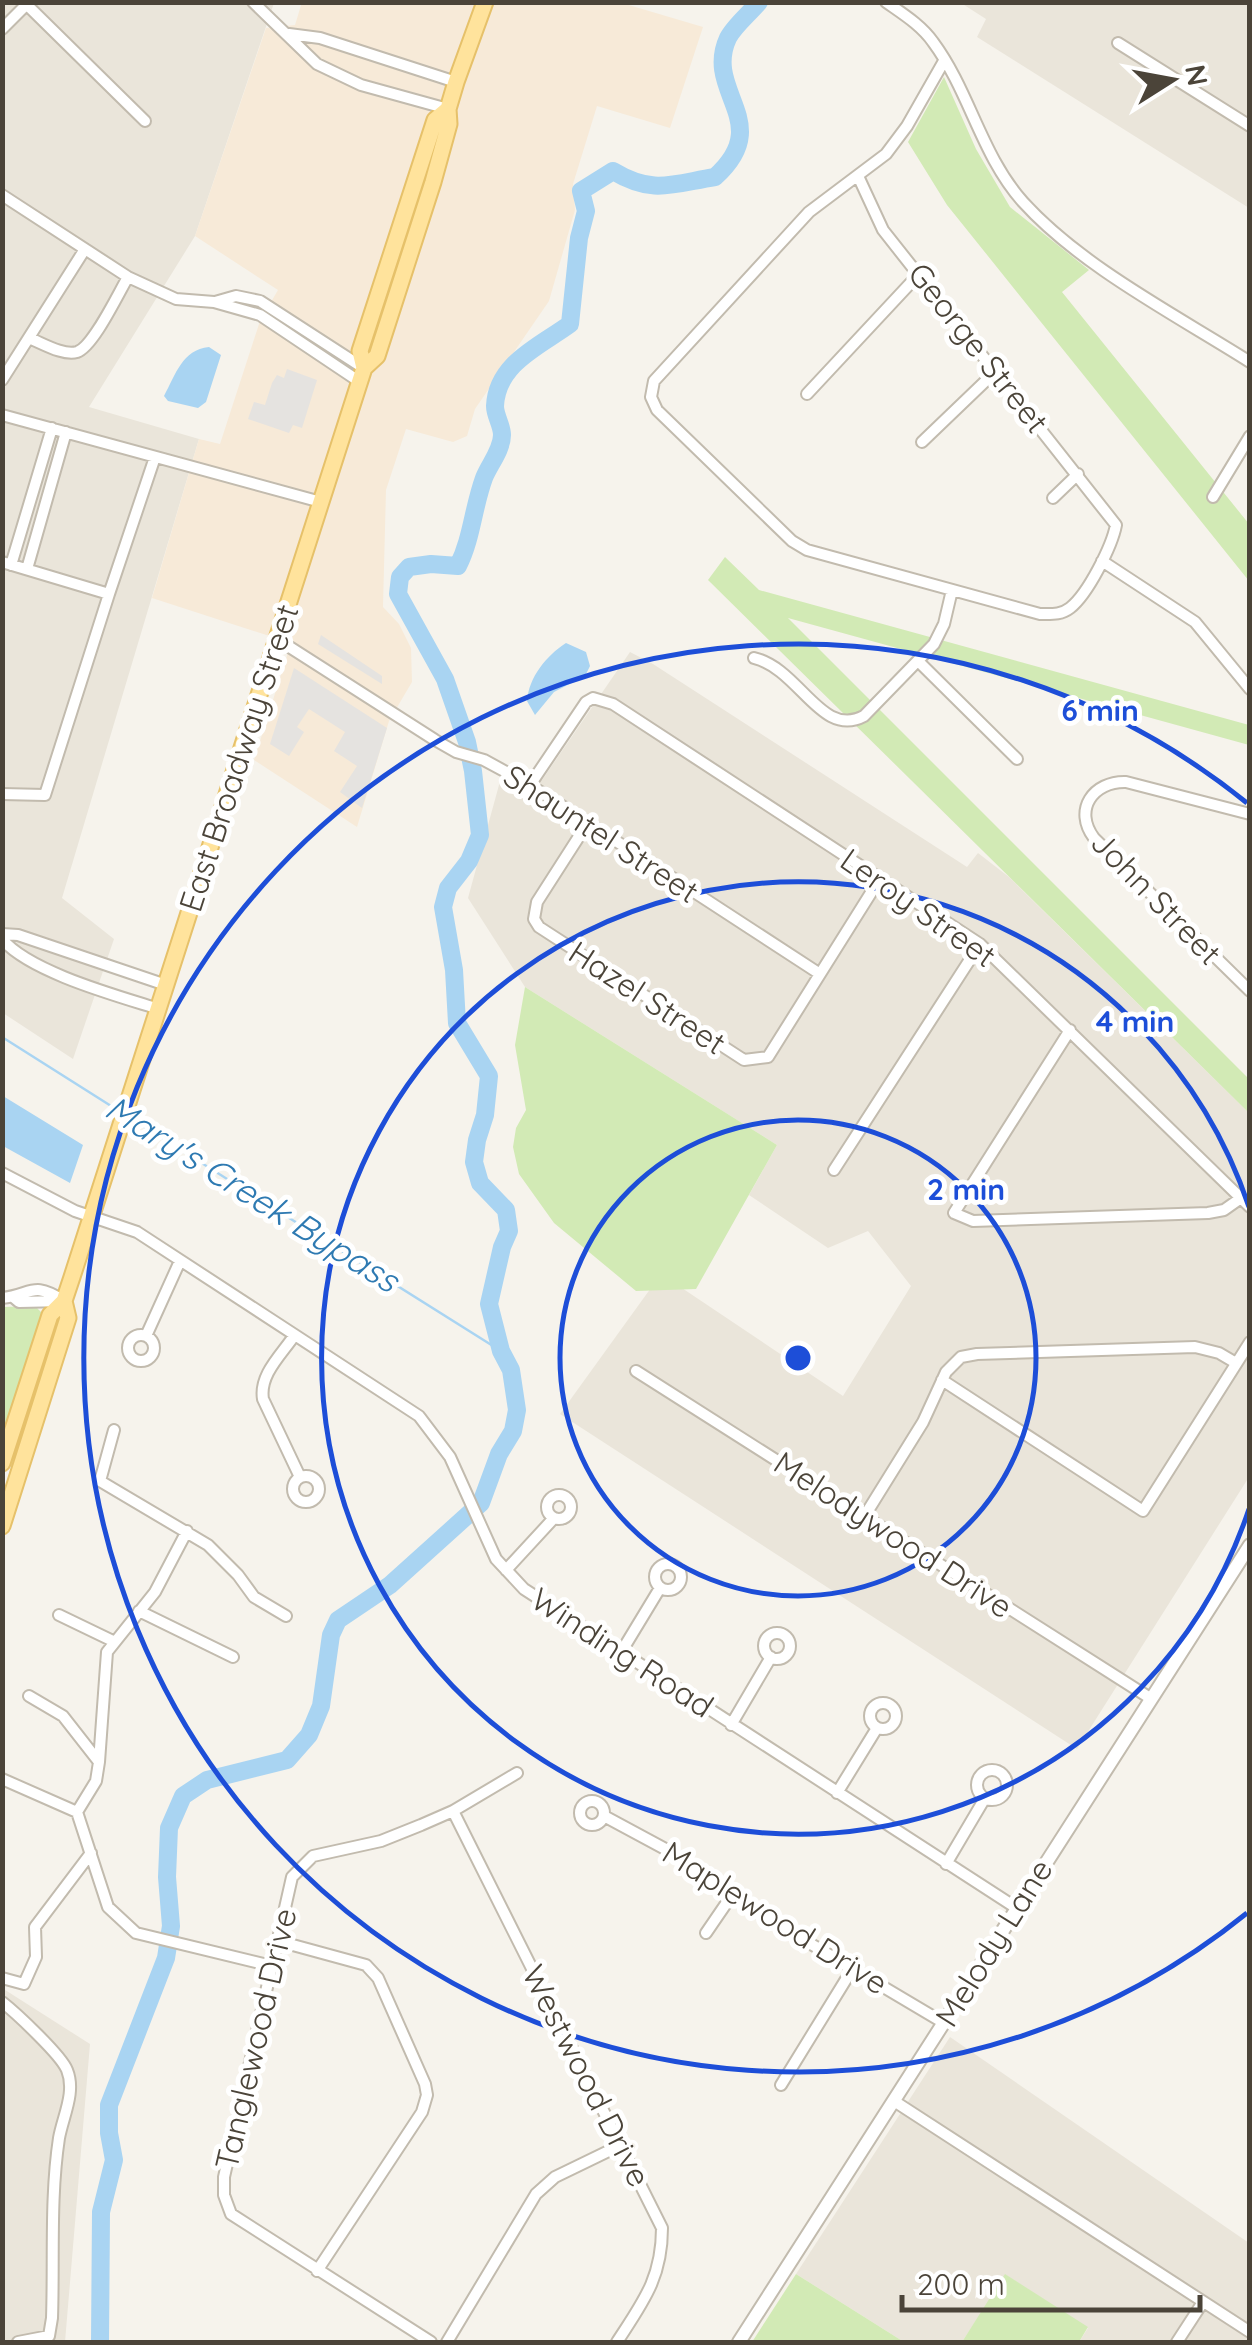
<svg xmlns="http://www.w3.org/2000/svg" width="1252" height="2345" viewBox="0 0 1252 2345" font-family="Quicksand,sans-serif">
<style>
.residential{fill:#eae5da}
.commercial{fill:#f7ead8}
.green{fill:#d2eab5}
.parking{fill:#e5e3e0}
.water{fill:#a9d4f2}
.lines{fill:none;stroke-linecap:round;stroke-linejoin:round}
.stream{stroke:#a9d4f2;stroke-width:2.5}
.river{stroke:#a9d4f2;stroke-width:18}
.minor-casing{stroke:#c2bbae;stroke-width:14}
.tertiary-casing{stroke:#c2bbae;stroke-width:16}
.primary-casing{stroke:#e6c16a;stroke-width:19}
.minor{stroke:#fff;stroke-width:10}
.tertiary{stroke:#fff;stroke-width:12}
.primary{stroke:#ffe39c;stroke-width:15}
.ring{fill:none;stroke:#1d4ed8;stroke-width:5}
.labels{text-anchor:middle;stroke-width:10;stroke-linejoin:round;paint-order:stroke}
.street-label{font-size:32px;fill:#4b4439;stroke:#fff}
.water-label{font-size:35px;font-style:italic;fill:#2e7ab2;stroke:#fff}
.centre{fill:#1d4ed8;stroke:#fff;stroke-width:5}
.ring-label{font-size:30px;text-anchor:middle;font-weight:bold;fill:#1d4ed8;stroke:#fff;stroke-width:10;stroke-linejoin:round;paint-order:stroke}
</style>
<rect width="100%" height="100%" fill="#f6f3ec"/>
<!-- residential -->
<path class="residential" d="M2,3H274L195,236L89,407L199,439L62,898L114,939L73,1059L3,1013Z
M961,3H1249V208L977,37L986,19Z
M630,652L653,664L967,867L978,853L1009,877L1249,1113V1477L1077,1749L560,1414L661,1274L843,1396L911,1286L868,1231L828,1248L749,1195L777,1145L525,987L468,898L499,785L511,766L542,780Z
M2,1988L90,2044L65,2342H3Z
M950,2037L1249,2243V2342H1079L1088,2328L1006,2275L962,2342H904L796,2274Z"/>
<!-- commercial -->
<path class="commercial" d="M302,2L622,3L703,27L670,128L597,106L573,184L575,210L549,301L475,409L467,436L453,442L406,429L386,490L383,607L399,624L411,648L412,682L389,721L357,827L254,760L291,643L152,598L199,439L220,444L260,321L278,290L195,236L266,28L295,25Z"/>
<!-- green -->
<path class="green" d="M944,77L976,149L1010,207L1089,270L1062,292L1249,524V581L947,205L908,142Z
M725,557L759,590L1249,725V745L788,618L1249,1079V1113L708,580Z
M525,987L777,1145L696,1289L636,1291L554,1223L519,1174L513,1147L516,1128L526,1110L515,1045Z
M35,1306L44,1315L3,1438V1307Z
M796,2274L904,2342H752Z
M1005,2274L1088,2327L1079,2342H962Z"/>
<!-- parking -->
<path class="parking" d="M287,369L317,380L302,428L293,425L289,433L248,419L254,402L265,405L272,383L277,375L284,378Z
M321,635L382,676V684L318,644Z
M294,668L387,728L362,808L340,792L357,766L334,751L345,732L309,709L297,727L304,732L289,756L270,744Z"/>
<!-- water -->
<path class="water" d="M209,347L221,355L206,402L198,408L168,401L164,396C176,374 182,350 209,347Z
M566,643L586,652L590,666L585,676L554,692L535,715L527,701C529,677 546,656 566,643Z
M3,1096L83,1145L70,1183L3,1146Z"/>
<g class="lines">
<!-- stream -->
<path class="stream" d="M2,1037L119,1111
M130,1118L501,1351"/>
<!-- river -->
<path class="river" d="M100,2342L101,2212L114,2160L109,2133V2105L166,1958L171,1926L167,1877L169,1828L183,1796L207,1780L287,1760L309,1735L321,1706L331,1635L338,1620L390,1585L481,1503L499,1454L513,1431L517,1410L511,1370L501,1351L489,1304L502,1247L509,1231L506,1210L480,1183L474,1162L477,1140L485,1115L489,1076L457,1023L454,970L443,907L448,888L469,861L480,835L473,771L467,742L445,679L398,594L400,577L409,567L431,564L458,566C472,538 473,508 484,478C489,465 502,450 502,435C502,425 495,416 495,406C497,363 540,346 570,324L579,238L586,211L581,191L613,171C653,195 672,184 715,177C776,122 703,92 728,38C734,26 750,13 759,2"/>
<!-- minor casing -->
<g class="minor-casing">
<path id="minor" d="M24,2L145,121
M253,2L317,64L361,85L448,109
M886,2C903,14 921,25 933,42C970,92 981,155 1023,202C1082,267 1176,315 1250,362
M2,29L26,5
M289,34L320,38L456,82
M1118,43L1250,126
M858,176L883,230L1116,525C1112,546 1088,594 1070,608C1061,615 1052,614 1040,614L807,550L792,541L657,410L651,397L654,381L809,212L886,154L907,126L944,61
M2,195L128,277L176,299L214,302L260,315L360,382
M215,302L236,296L260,301L362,367
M29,338C42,343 63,356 77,352C93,347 118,294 128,277
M2,380L85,249
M807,394L919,274
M2,415L321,502
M922,442L996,371
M1213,497L1250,436
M1053,498L1078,474
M1102,561L1195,622L1250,689
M2,562L109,594L45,795L2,794
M11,565L52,428
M27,569L66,432
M109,594L155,457
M277,639L435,740L456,752L484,760L530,785L820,974
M754,658C800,669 821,739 864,716L934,644L944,624L952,590
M918,661L1017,759
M530,785L586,702L593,698L613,704L980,944L1250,1207
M1250,814L1126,782C1093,781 1073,810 1094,838L1250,991
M587,824L537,902L534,919L539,927L744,1060L768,1057L879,880
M2,934L18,935L166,985
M2,939C29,972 118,996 159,1009
M1070,1030L954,1213L973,1221L1208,1213L1224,1210L1241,1198
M834,1170L980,944
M2,1173L75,1211L137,1232L419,1416L450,1457L496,1559L524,1589L1015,1907
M13,1297L19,1302L64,1301
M2,1298C32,1295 32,1280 64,1301
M128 1348a13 13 0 1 1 26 0a13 13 0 1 1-26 0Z
M146,1336L180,1261
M294,1336C281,1355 259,1375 263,1399L300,1477
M636,1371L1150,1698
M942,1380L1143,1511L1250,1342
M114,1430L100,1481L208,1545L238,1575L254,1597L286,1616
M293 1489a13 13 0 1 1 26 0a13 13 0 1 1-26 0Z
M547 1507a12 12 0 1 1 24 0a12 12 0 1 1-24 0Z
M864,1517L923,1422L946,1372L961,1357L977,1354L1195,1347L1219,1353L1236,1363
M655 1577a13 13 0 1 1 26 0a13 13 0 1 1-26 0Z
M506,1570L554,1518
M139,1611L233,1657
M59,1615L115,1642
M764 1646a13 13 0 1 1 26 0a13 13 0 1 1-26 0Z
M620,1654L660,1588
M29,1696L63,1716L99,1762L96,1781L77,1812
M870 1716a13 13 0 1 1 26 0a13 13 0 1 1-26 0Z
M731,1725L771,1657
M99,1762L107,1652L155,1592L187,1531
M977 1785a15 15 0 1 1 30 0a15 15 0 1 1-30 0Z
M2,1779L77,1812L108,1907L136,1933L272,1966
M837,1793L877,1728
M580 1813a12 12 0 1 1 24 0a12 12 0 1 1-24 0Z
M453,1811L662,2228C662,2278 643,2302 617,2342
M604,1816L669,1851L784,1928L944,2023
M946,1864L985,1798
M706,1933L732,1895
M278,1941L366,1965L378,1978L425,2084L427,2095L422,2112L317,2271
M2,1978L24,1984L36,1957L35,1927L91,1853
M2,2002C16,2013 61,2055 67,2070C76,2092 63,2116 59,2138C50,2197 54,2259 52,2318L49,2336L18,2342
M781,2085L853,1968
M894,2101L1250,2332
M431,2342L231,2214L224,2195V2177L292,1877L313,1856L381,1841L421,1825L453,1811L517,1773
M447,2342L536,2194L555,2177L621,2145
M1177,2342L1203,2302"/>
</g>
<!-- tertiary casing -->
<g class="tertiary-casing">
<path id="tertiary" d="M739,2342L1250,1545"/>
</g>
<!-- primary casing -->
<g class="primary-casing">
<path id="primary" d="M364,368L360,351L435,120L448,109
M2,1463L50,1315L64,1301L72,1277L364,368L377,356L433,182L449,124L448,109L456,82L485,2
M2,1526L68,1318L64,1301"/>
</g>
<!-- minor -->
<use href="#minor" class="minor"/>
<!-- tertiary -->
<use href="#tertiary" class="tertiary"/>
<!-- primary -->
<use href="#primary" class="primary"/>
</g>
<!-- distance rings -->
<g class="ring">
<circle cx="798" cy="1358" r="238"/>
<path d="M1249 1509A476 476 0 1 1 1249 1207"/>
<path d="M1247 1913A714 714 0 1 1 1247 803"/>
</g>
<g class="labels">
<!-- street labels -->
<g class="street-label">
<text transform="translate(978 348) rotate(52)" y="11">George Street</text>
<text transform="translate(239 758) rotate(-72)" y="11">East Broadway Street</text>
<text transform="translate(601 834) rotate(33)" y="11">Shauntel Street</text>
<text transform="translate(1156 898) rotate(46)" y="11">John Street</text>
<text transform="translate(918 908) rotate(35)" y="11">Leroy Street</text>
<text transform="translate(647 998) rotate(33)" y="11">Hazel Street</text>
<text transform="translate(893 1535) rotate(33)" y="11">Melodywood Drive</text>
<text transform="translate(622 1653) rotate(33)" y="11">Winding Road</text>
<text transform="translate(775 1918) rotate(32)" y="11">Maplewood Drive</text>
<text transform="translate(994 1943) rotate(-58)" y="11">Melody Lane</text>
<text transform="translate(256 2039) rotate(-77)" y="11">Tanglewood Drive</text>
<text transform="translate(586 2076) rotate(63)" y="11">Westwood Drive</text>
</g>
<!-- water labels -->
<g class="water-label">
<text transform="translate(252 1194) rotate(32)" y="12">Mary's Creek Bypass</text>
</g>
</g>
<circle cx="798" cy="1358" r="15" class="centre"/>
<g class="ring-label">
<text x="1100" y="721">6 min</text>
<text x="1135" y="1032">4 min</text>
<text x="966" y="1200">2 min</text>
</g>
<!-- border -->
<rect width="1252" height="2345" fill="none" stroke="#4b4439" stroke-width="10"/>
<!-- north arrow -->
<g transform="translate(1172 80) rotate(79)" stroke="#ffffff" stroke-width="8" paint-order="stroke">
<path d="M0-8L18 38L0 25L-18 38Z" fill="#4b4439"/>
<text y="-15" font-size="28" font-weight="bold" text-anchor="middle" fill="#4b4439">N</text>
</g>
<!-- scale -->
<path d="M902 2295v15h298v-15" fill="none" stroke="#4b4439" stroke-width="5"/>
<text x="917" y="2295" font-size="30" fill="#4b4439" stroke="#ffffff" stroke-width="8" paint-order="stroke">200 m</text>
</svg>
